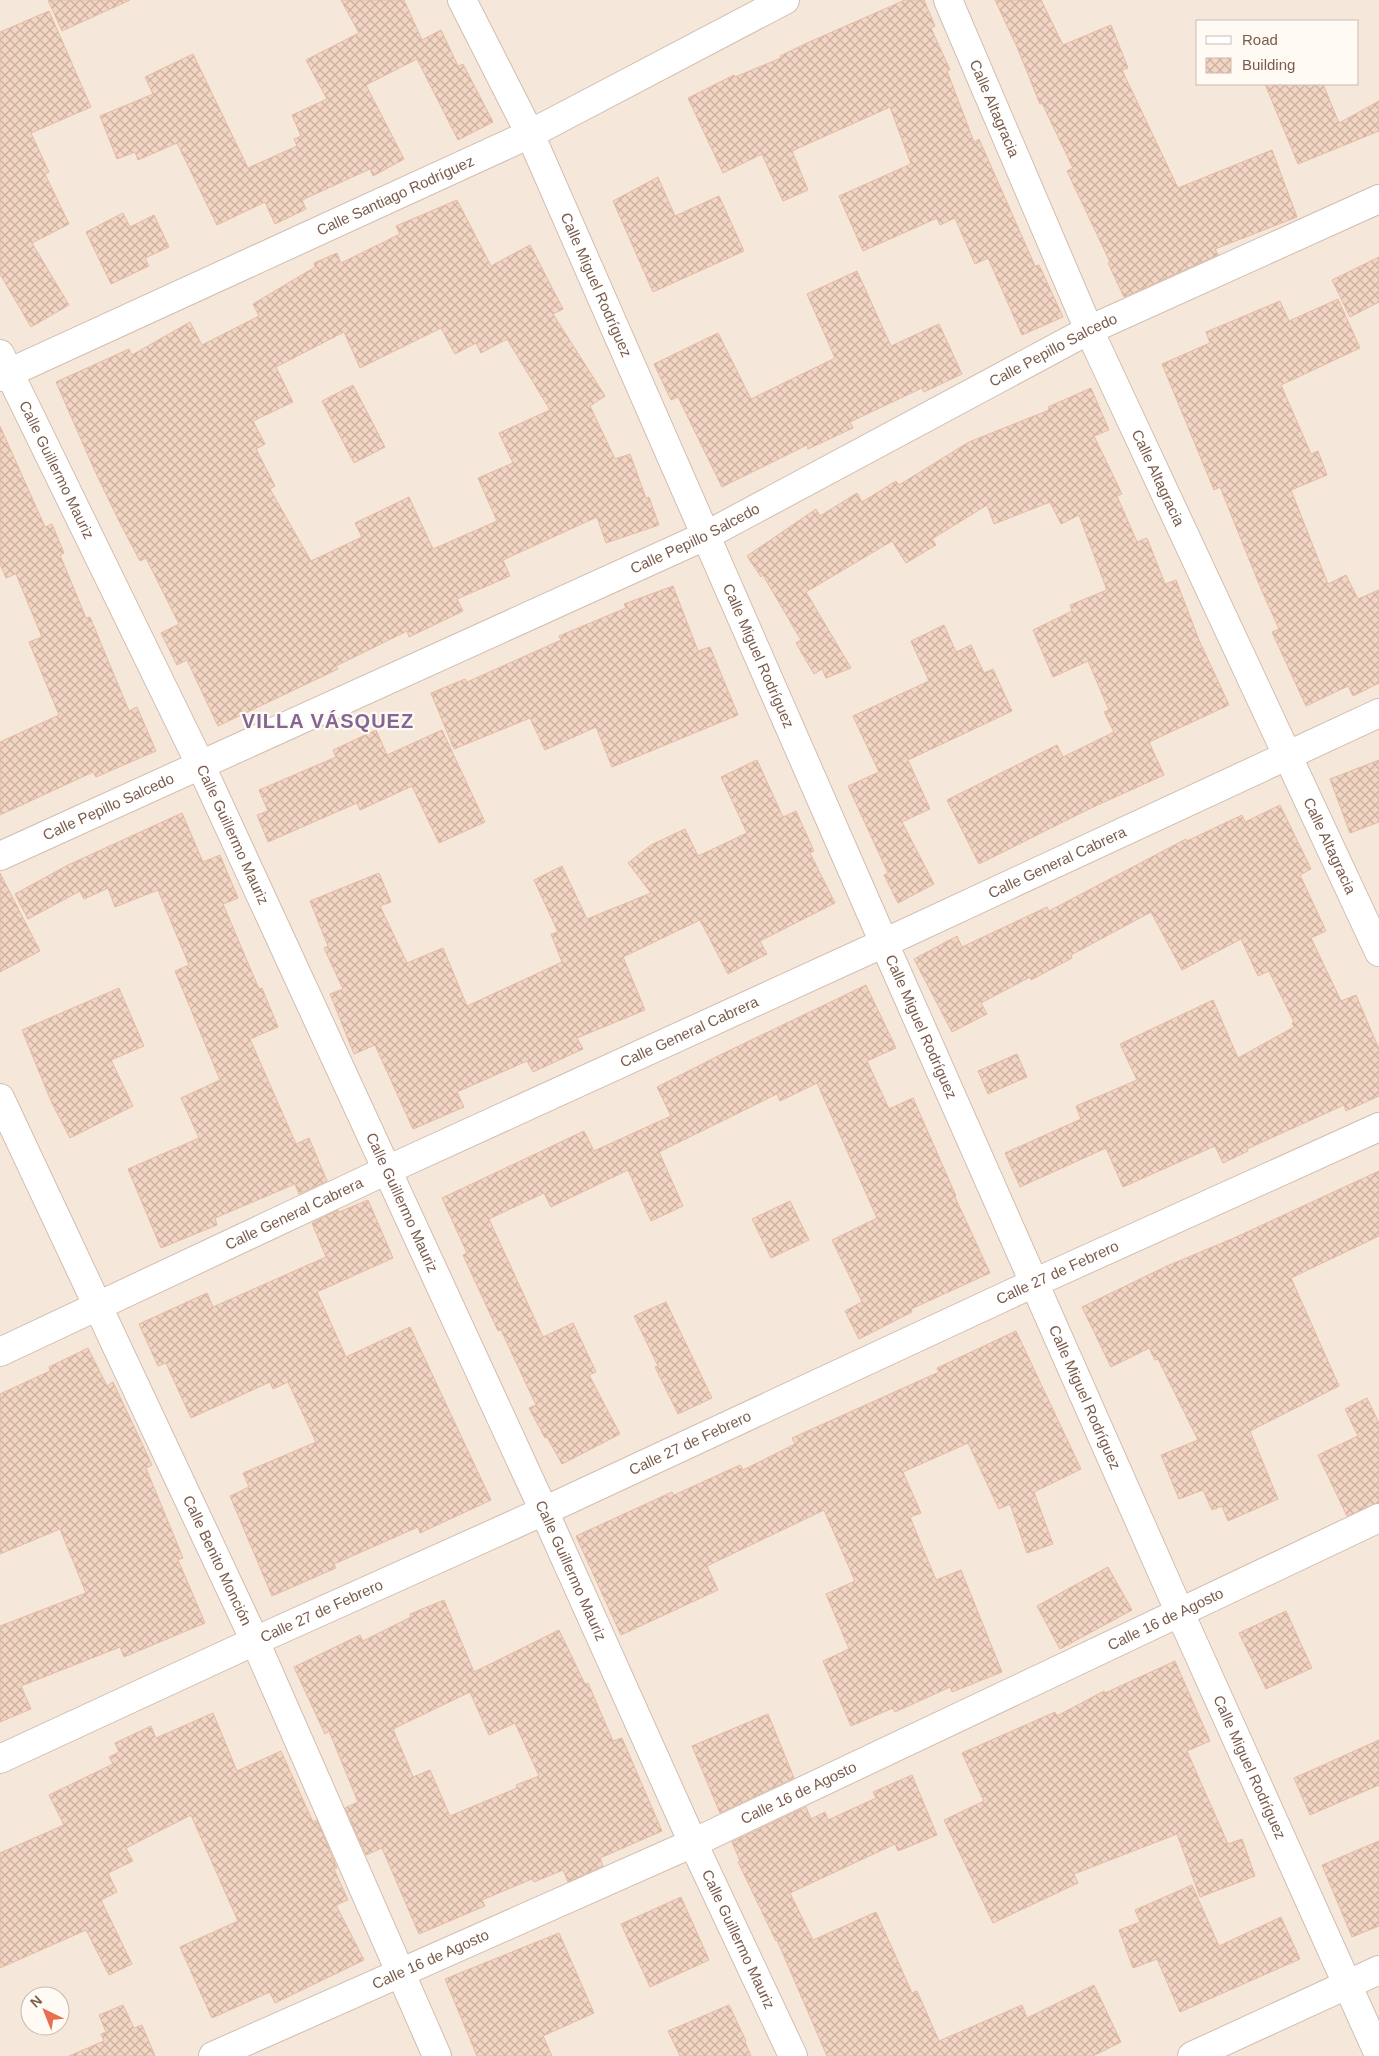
<svg xmlns="http://www.w3.org/2000/svg" width="1379" height="2056" viewBox="0 0 1379 2056" font-family="Helvetica,sans-serif">
<style>
.residential{fill:#f5e8da;fill-rule:evenodd}
.building{fill:url(#building-cross-hatch);stroke:#e6bba3;fill-rule:evenodd}
.lines{fill:none;stroke-linecap:round;stroke-linejoin:round}
.minor-casing{stroke:#d1beb0;stroke-width:30}
.minor{stroke:#fff;stroke-width:28}
.labels{text-anchor:middle;stroke-width:4.5;stroke-linejoin:round;paint-order:stroke}
.street-label{font-size:15px;fill:#7a5c4d;stroke:#fffaf3}
.district-label{font-size:20px;font-weight:bold;letter-spacing:1px;fill:#846695;stroke:#fffaf3}
</style>
<defs>
<pattern id="building-cross-hatch" width="8" height="8" patternUnits="userSpaceOnUse" patternTransform="scale(1.25)"><rect width="8" height="8" fill="#f3d5c3"/><path d="M0 0l8 8M0 8l8-8" fill="none" stroke="#cab0a1"/></pattern>
</defs>
<rect width="100%" height="100%" fill="#fdf6ec"/>
<!-- residential -->
<path class="residential" d="M0,0H1379V2056H0ZM1198,21H1358V84H1198ZM30,1996H60V2026H30Z"/>
<!-- building -->
<path class="building" d="M48,0H130L62,31Z
M341,0H404L422,40L441,30L458,66L463,64L493,122L458,140L417,59L366,85L404,159L373,176L370,169L302,200L306,209L275,224L265,202L217,225L177,143L138,160L135,152L117,159L100,116L153,94L145,77L193,54L248,168L297,146L294,139L301,136L292,115L327,99L306,60L359,33Z
M905,0H924L935,26L931,28L950,70L947,71L974,142L979,139L1035,266L1039,265L1063,317L1022,335L988,258L975,264L955,218L940,225L937,218L863,251L839,196L911,164L890,107L792,151L808,190L783,201L762,154L723,173L688,98L734,75L735,77L781,58L780,56L807,43Z
M995,0H1041L1063,45L1111,25L1128,68L1122,70L1178,188L1272,150L1297,217L1215,249L1218,255L1124,297L1108,263L1110,262L1067,171L1073,168L1042,103L1040,104L1017,47Z
M49,11L91,107L31,133L49,172L45,174L69,224L32,243L69,305L31,327L0,274V32Z
M1265,84H1323L1339,123L1379,101V131L1298,164Z
M658,177L675,216L719,196L744,251L653,292L613,201Z
M457,200L491,266L530,245L563,309L553,314L605,396L590,406L615,459L630,454L646,498L649,497L659,525L606,543L597,517L503,560L510,576L457,599L463,611L409,637L407,631L336,666L338,669L218,726L187,660L177,665L161,633L179,624L146,558L140,561L119,521L94,469L56,382L129,349L132,355L190,322L202,345L259,316L253,304L315,267L314,263L337,253L341,263L400,234L396,226ZM441,328L455,354L476,343L481,353L507,339L550,410L499,433L513,463L478,478L497,521L433,549L409,497L355,523L362,537L311,561L270,489L275,486L256,449L265,444L253,421L293,402L276,367L344,332L360,368Z
M123,213L130,227L154,215L169,247L145,258L149,266L111,284L86,232Z
M1379,257V302L1350,317L1332,280Z
M857,271L891,346L939,324L962,374L924,392L922,388L850,422L853,428L808,449L807,445L722,487L678,397L671,400L654,364L718,333L751,399L835,358L807,294Z
M1338,299L1360,348L1281,385L1311,454L1318,451L1327,475L1291,490L1328,584L1346,575L1358,599L1379,590V683L1353,696L1348,686L1306,706L1272,632L1279,629L1261,589L1220,487L1214,490L1162,364L1210,343L1206,332L1280,301L1289,321Z
M353,385L385,447L354,463L322,401Z
M1091,388L1109,430L1094,436L1122,494L1117,496L1137,542L1147,538L1165,584L1176,580L1199,640L1229,705L1149,742L1164,775L1091,808L979,864L947,800L1057,745L1063,757L1114,732L1104,712L1109,710L1088,661L1053,677L1033,630L1072,611L1070,605L1107,590L1079,515L1061,524L1050,502L994,524L987,505L932,539L936,545L906,563L892,541L806,592L851,668L826,678L822,669L814,674L796,643L801,640L763,575L761,577L747,556L816,509L820,516L857,493L862,502L896,481L899,485L969,442L1049,410L1048,407Z
M0,426L45,527L52,524L64,553L60,555L86,618L90,617L129,711L137,707L156,751L96,777L93,772L0,815V742L59,715L29,642L42,637L16,574L6,578L0,564Z
M673,586L698,651L710,647L738,715L612,767L596,727L545,750L530,718L454,749L431,693L465,679L467,682L561,640L559,636L626,608L624,604Z
M944,625L956,652L971,645L984,673L993,669L1012,711L908,760L930,809L902,822L934,884L898,903L884,875L888,873L848,786L879,772L853,716L929,681L911,641Z
M376,730L387,755L442,730L485,822L439,843L412,786L360,810L357,803L268,842L257,815L268,811L259,790L336,757L333,750Z
M757,760L783,817L796,811L814,851L810,853L835,903L760,941L767,954L728,974L700,920L623,957L645,1010L577,1038L583,1049L533,1072L527,1061L457,1092L464,1107L413,1129L375,1045L354,1054L330,994L343,989L324,948L328,946L310,901L379,873L391,902L380,906L407,963L443,948L467,1006L562,962L551,934L558,932L534,880L562,866L587,919L651,893L628,863L651,845L685,829L698,856L747,833L721,777Z
M1379,760V822L1350,833L1330,779Z
M1280,805L1311,869L1300,875L1326,931L1311,938L1341,1001L1356,995L1379,1049V1096L1346,1111L1344,1105L1247,1149L1248,1151L1223,1163L1215,1146L1123,1187L1106,1148L1020,1187L1005,1153L1081,1119L1076,1106L1137,1080L1120,1044L1213,1000L1238,1058L1294,1027L1292,1023L1294,1022L1269,971L1258,976L1241,939L1182,970L1151,912L1071,955L1072,958L1031,980L1030,977L981,1003L987,1014L952,1032L914,959L957,936L962,947L1047,907L1049,911L1186,839L1187,841L1242,815L1245,822Z
M182,813L203,862L220,855L238,898L223,904L259,989L262,988L278,1027L250,1039L296,1144L309,1138L327,1181L299,1194L295,1184L215,1218L217,1225L161,1248L128,1169L199,1138L181,1098L220,1080L175,971L189,965L158,890L115,907L108,888L84,899L80,891L28,919L15,894L68,865Z
M0,873L40,951L0,972Z
M866,985L896,1048L867,1061L889,1109L913,1098L956,1196L955,1197L990,1273L911,1309L912,1312L859,1339L845,1311L862,1302L832,1240L877,1218L817,1083L780,1101L777,1094L659,1152L683,1206L651,1221L628,1170L551,1207L544,1193L489,1219L543,1337L573,1323L596,1372L589,1375L620,1434L562,1464L547,1437L545,1438L529,1408L536,1405L501,1330L498,1331L463,1255L467,1253L442,1198L584,1131L594,1151L671,1116L657,1087L720,1055Z
M119,988L144,1046L111,1060L133,1106L70,1138L51,1101L22,1030Z
M1017,1054L1027,1077L988,1094L978,1071Z
M1379,1171V1236L1291,1278L1339,1386L1250,1431L1278,1499L1228,1521L1222,1506L1212,1510L1203,1490L1179,1499L1161,1455L1198,1440L1158,1359L1155,1360L1149,1348L1111,1367L1082,1307L1167,1266L1234,1238Z
M368,1200L393,1258L317,1292L346,1357L410,1327L491,1500L420,1533L418,1527L334,1564L336,1568L272,1596L230,1496L249,1487L243,1473L316,1442L288,1382L273,1389L270,1382L191,1418L166,1363L158,1366L139,1324L207,1293L213,1307L326,1257L312,1223L338,1210L339,1212Z
M790,1201L809,1240L771,1258L752,1219Z
M666,1302L712,1398L678,1414L655,1367L658,1366L634,1316Z
M1016,1331L1081,1469L1034,1492L1053,1544L1027,1553L1010,1504L999,1509L968,1443L903,1472L921,1513L910,1517L936,1580L961,1570L1002,1672L952,1692L950,1687L895,1712L893,1708L851,1726L823,1661L849,1649L826,1594L855,1581L824,1510L707,1566L718,1590L621,1635L576,1536L672,1492L674,1495L740,1465L743,1470L795,1444L792,1438L939,1372L937,1368Z
M88,1348L107,1386L113,1382L152,1465L146,1468L183,1558L178,1560L205,1623L124,1657L120,1647L21,1686L31,1709L0,1722V1626L86,1593L60,1529L0,1554V1394L50,1371L49,1367Z
M1367,1398L1379,1423V1503L1347,1516L1318,1455L1358,1436L1345,1409Z
M1108,1567L1132,1610L1060,1649L1037,1606Z
M444,1600L474,1672L559,1630L585,1684L588,1683L613,1741L622,1738L662,1831L600,1858L603,1866L568,1882L563,1870L534,1882L532,1879L482,1900L485,1906L419,1934L382,1848L366,1855L345,1808L358,1802L329,1731L325,1734L294,1667L360,1635L363,1641L411,1617L410,1614ZM470,1692L489,1735L515,1723L539,1776L516,1785L517,1788L450,1816L430,1770L413,1777L393,1729Z
M1286,1611L1312,1668L1266,1689L1239,1633Z
M1175,1661L1210,1741L1187,1751L1228,1844L1242,1839L1255,1876L1200,1897L1177,1834L1074,1874L1078,1883L993,1923L944,1820L984,1801L962,1753L1055,1712L1057,1716L1104,1691L1105,1693Z
M213,1713L237,1771L281,1751L313,1822L317,1820L337,1868L334,1869L348,1900L336,1905L364,1960L275,2003L270,1992L212,2018L180,1947L238,1921L191,1815L126,1848L133,1861L108,1873L117,1892L101,1900L132,1964L109,1975L86,1930L0,1968V1853L64,1825L49,1795L113,1764L109,1757L119,1752L115,1743L151,1726L156,1738Z
M768,1714L794,1778L720,1813L692,1746Z
M1379,1740V1785L1310,1815L1294,1778Z
M912,1775L937,1835L898,1851L895,1844L790,1893L813,1940L876,1912L912,1993L917,1991L939,2041L1022,2005L1027,2018L1094,1985L1121,2042L1093,2056H827L777,1940L776,1941L738,1862L740,1861L732,1842L806,1807L811,1819L825,1812L828,1820L876,1798L873,1792Z
M1379,1841V1926L1352,1937L1322,1865Z
M1192,1885L1219,1946L1281,1917L1300,1959L1180,2012L1157,1959L1133,1968L1119,1930L1140,1922L1135,1910Z
M681,1897L709,1960L650,1987L621,1924Z
M559,1933L594,2013L543,2036L552,2056H477L445,1979Z
M123,2005L134,2028L142,2025L155,2056H69L104,2041L101,2034L106,2032L99,2015Z
M729,2005L746,2041L745,2042L751,2056H680L668,2031Z"/>
<g class="lines">
<!-- minor casing -->
<g class="minor-casing">
<g id="minor">
<path id="s1" d="M462,0L530,134L884,943L1180,1613L1379,2055"/>
<path id="s2" d="M948,0L1089,330L1379,952"/>
<path id="s3" d="M0,354L201,766L544,1511L693,1843L793,2056"/>
<path id="s4" d="M0,377L530,134L785,0"/>
<path id="s5" d="M0,856L705,536L1089,330L1379,199"/>
<path id="s6" d="M0,1098L255,1641L437,2056"/>
<path id="s7" d="M0,1352L385,1171L884,943L1379,713"/>
<path id="s8" d="M0,1759L255,1641L544,1511L1034,1283L1379,1127"/>
<path id="s9" d="M213,2056L693,1843L1379,1518"/>
<path d="M1192,2056L1379,1970"/>
</g>
</g>
<!-- minor -->
<use href="#minor" class="minor"/>
</g>
<g class="labels">
<!-- street labels -->
<g class="street-label">
<text dy="5" stroke="none"><textPath href="#s2" startOffset="118">Calle Altagracia</textPath></text>
<text dy="5" stroke="none"><textPath href="#s4" startOffset="435">Calle Santiago Rodríguez</textPath></text>
<text dy="5" stroke="none"><textPath href="#s1" startOffset="315">Calle Miguel Rodríguez</textPath></text>
<text dy="5" stroke="none"><textPath href="#s5" startOffset="1169">Calle Pepillo Salcedo</textPath></text>
<text dy="5" stroke="none"><textPath href="#s3" startOffset="129">Calle Guillermo Mauriz</textPath></text>
<text dy="5" stroke="none"><textPath href="#s2" startOffset="522">Calle Altagracia</textPath></text>
<text dy="5" stroke="none"><textPath href="#s5" startOffset="764">Calle Pepillo Salcedo</textPath></text>
<text dy="5" stroke="none"><textPath href="#s1" startOffset="720">Calle Miguel Rodríguez</textPath></text>
<text dy="5" stroke="none"><textPath href="#s5" startOffset="119">Calle Pepillo Salcedo</textPath></text>
<text dy="5" stroke="none"><textPath href="#s3" startOffset="534">Calle Guillermo Mauriz</textPath></text>
<text dy="5" stroke="none"><textPath href="#s2" startOffset="928">Calle Altagracia</textPath></text>
<text dy="5" stroke="none"><textPath href="#s7" startOffset="1165">Calle General Cabrera</textPath></text>
<text dy="5" stroke="none"><textPath href="#s1" startOffset="1125">Calle Miguel Rodríguez</textPath></text>
<text dy="5" stroke="none"><textPath href="#s7" startOffset="760">Calle General Cabrera</textPath></text>
<text dy="5" stroke="none"><textPath href="#s3" startOffset="939">Calle Guillermo Mauriz</textPath></text>
<text dy="5" stroke="none"><textPath href="#s7" startOffset="325">Calle General Cabrera</textPath></text>
<text dy="5" stroke="none"><textPath href="#s8" startOffset="1164">Calle 27 de Febrero</textPath></text>
<text dy="5" stroke="none"><textPath href="#s1" startOffset="1530">Calle Miguel Rodríguez</textPath></text>
<text dy="5" stroke="none"><textPath href="#s8" startOffset="759">Calle 27 de Febrero</textPath></text>
<text dy="5" stroke="none"><textPath href="#s6" startOffset="511">Calle Benito Monción</textPath></text>
<text dy="5" stroke="none"><textPath href="#s3" startOffset="1344">Calle Guillermo Mauriz</textPath></text>
<text dy="5" stroke="none"><textPath href="#s8" startOffset="354">Calle 27 de Febrero</textPath></text>
<text dy="5" stroke="none"><textPath href="#s9" startOffset="1048">Calle 16 de Agosto</textPath></text>
<text dy="5" stroke="none"><textPath href="#s1" startOffset="1935">Calle Miguel Rodríguez</textPath></text>
<text dy="5" stroke="none"><textPath href="#s9" startOffset="642">Calle 16 de Agosto</textPath></text>
<text dy="5" stroke="none"><textPath href="#s3" startOffset="1749">Calle Guillermo Mauriz</textPath></text>
<text dy="5" stroke="none"><textPath href="#s9" startOffset="238">Calle 16 de Agosto</textPath></text>
</g>
<!-- district labels -->
<g class="district-label">
<text x="328" y="728">VILLA VÁSQUEZ</text>
</g>
</g>
<!-- legend -->
<rect x="1196" y="20" width="162" height="65" fill="#fffaf3" stroke="#cabbb1"/>
<rect x="1206" y="36" width="25" height="8" fill="#ffffff" stroke="#cabbb1"/>
<text x="1242" y="45" font-size="15" fill="#7a5c4d">Road</text>
<rect x="1206" y="58" width="25" height="15" fill="url(#building-cross-hatch)" stroke="#cabbb1"/>
<text x="1242" y="70" font-size="15" fill="#7a5c4d">Building</text>
<!-- north arrow -->
<g transform="translate(45 2011) rotate(317)"><circle r="24" fill="#fffaf3" stroke="#cabbb1"/>
<path d="M0-4L9 19L0 12L-9 19Z" fill="#e76f51"/>
<text y="-8" font-size="14" font-weight="bold" text-anchor="middle" fill="#7a5c4d">N</text>
</g>
</svg>
